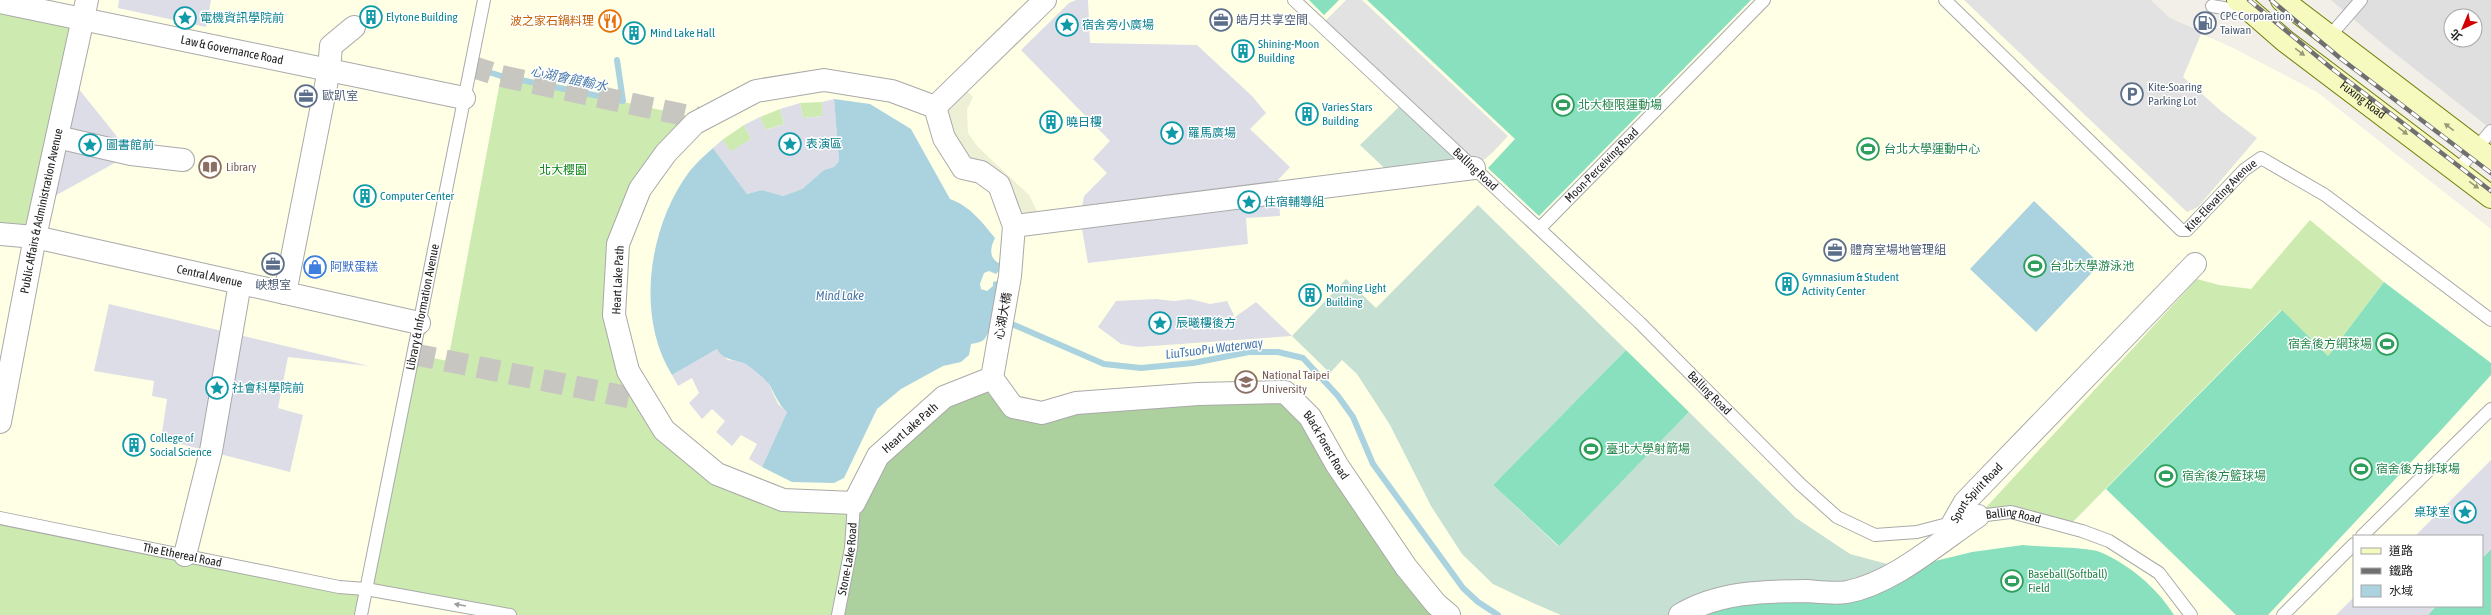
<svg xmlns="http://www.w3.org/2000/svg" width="2491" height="615" viewBox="0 0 2491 615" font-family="'Asap Condensed','Noto Sans TC',sans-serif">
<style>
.residential{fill:#e0dfdf;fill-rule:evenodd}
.education{fill:#ffffe5;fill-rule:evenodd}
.farmland{fill:#eef0d5}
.grass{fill:#cdebb0}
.forest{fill:#add19e}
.wetland{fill:#c6e0d4}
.pitch{fill:#88e0be}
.parking{fill:#e2e2e2}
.plaza{fill:#dddde8}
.water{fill:#aad3df}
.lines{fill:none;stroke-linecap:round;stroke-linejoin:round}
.stream{stroke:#aad3df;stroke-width:6}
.street-tunnel{stroke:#c8c6c1;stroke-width:22;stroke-dasharray:22 11;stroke-linecap:butt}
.lane-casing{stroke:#a9a9a9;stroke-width:14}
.street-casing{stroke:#a9a9a9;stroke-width:24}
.secondary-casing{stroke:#707d05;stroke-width:24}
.lane{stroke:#fff;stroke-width:12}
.street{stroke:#fff;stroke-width:22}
.secondary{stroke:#f7fabf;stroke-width:22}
.rail-casing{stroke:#707070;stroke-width:4.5}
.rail{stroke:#fff;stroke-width:3;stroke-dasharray:9;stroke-linecap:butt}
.oneway{fill:#979978}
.oneway2{fill:#9c9c9c}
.labels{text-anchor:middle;stroke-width:3;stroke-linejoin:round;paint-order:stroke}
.service-label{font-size:12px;fill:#4e5e75;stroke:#fff;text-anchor:start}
.culture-label{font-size:12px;fill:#0d838f;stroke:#fff;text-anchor:start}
.food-label{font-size:12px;fill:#c56008;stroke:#fff;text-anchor:end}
.street-label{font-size:12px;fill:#222;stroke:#fff}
.leisure-label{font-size:12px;fill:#27864d;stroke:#fff;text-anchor:start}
.education-label{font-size:12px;fill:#785e54;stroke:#fff;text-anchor:start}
.park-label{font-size:12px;fill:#0c8416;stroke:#fff}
.shop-label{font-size:12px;fill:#366cbe;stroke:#fff;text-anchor:start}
.water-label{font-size:13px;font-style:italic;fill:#4a7aab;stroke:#fff}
</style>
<rect width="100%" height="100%" fill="#f2efe9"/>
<!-- residential -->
<path class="residential" d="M2331,0H2491V129L2378,40ZM2451,16H2475V40H2451Z"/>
<!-- education -->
<path class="education" d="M0,0H2151L2170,18L2186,27L2233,48L2317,92L2491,229V615H0ZM2354,536H2482V606H2354Z"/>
<!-- farmland -->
<path class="farmland" d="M959,84L973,97L967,110L968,133L978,147L1029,195L1043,223L1014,226L998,185L963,168L935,107Z"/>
<!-- grass -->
<path class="grass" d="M0,2L83,19L35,237L0,234Z
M501,76L703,119L640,189L614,315L664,430L717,474L783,500L854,503L838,615H510L366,589L361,615H0V518L366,588L413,354L448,361Z
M822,102L823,116L803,118L800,103Z
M780,109L784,124L765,130L760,117Z
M744,125L751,139L731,152L722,140Z
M2310,220L2384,282L2328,356L2281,310L2068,527L2011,512L1978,516L2197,279L2219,285L2251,289Z"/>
<!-- forest -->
<path class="forest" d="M992,378L1013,407L1285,392L1449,615H838L854,503L878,456L944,397Z"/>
<!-- wetland -->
<path class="wetland" d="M1404,102L1474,168L1395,178L1360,145Z
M1478,205L1626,350L1493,485L1558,546L1689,412L1796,518L1850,554L1902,568L1873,584L1680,615H1561L1533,603L1493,584L1462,554L1431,506L1390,425L1357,374L1342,360L1330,373L1292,336L1346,279L1376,308Z"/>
<!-- pitch -->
<path class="pitch" d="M1309,0H1339L1324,15Z
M1367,0H1751L1539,216L1488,168L1515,139Z
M2384,282L2491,363V375L2443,428L2268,615H2236L2106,489L2282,310L2328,356Z
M1626,350L1689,412L1559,546L1493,485Z
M2023,545C2039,547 2088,547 2100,552C2130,565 2157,588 2174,615H1680L1813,591L1972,552Z
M2491,549V615H2428L2436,606H2482V558Z"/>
<!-- parking -->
<path class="parking" d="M1346,0H1362L1508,136L1492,153L1474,168L1321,25Z
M1964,0H2151L2170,18L2202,32L2183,77L2221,111L2257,138L2198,207L2187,212Z"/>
<!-- plaza -->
<path class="plaza" d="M119,0H211L206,27L118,8Z
M1076,0H1088L1090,43L1197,45L1252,96L1266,113L1250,129L1290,167L1278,180L1280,216L1246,218L1248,244L1088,263L1080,218L1084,196L1107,173L1093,159L1110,141L1021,50L1069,3Z
M70,78L131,154L42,203Z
M834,99L839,161L834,167L824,170L802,189L783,196L762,190L747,194L713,148L722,140L731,151L751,139L744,125L760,117L766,130L784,124L780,109L800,103L803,118L822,116V102Z
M1156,299L1174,301L1190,299L1210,304L1227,301L1234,315L1220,324L1228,322L1256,302L1292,336L1138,347L1121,344L1098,327L1116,301Z
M109,304L369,366L288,357L278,408L303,415L290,472L161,439L167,399L152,396L154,381L94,371Z
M717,349L728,360L738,361L749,366L768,382L778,404L787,412L762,467L749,459L757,444L741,435L732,446L716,432L725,421L712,409L702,419L689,403L699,393L692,378L678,386L672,375Z
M2491,460V549L2482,558V536H2415Z
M2354,597V606H2436L2428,615H2336Z"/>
<!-- water -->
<path class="water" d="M834,99L870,104L911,129L950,199C971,207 981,221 995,238C989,250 989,261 1004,265L996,274L989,271L984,273L980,284L981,289L987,291L993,286V282L1000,280L1002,320L990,327C986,340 984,342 971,344L969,355L961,362L943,366L901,389L877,409L844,478L834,483L792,482L762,467L787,412C778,404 775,394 769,384C764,378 756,372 750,367C739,358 725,363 717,349L672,375C635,316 649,226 689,172C696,163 705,155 713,148L747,194L762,190L783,196L802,189L824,170L834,167L839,161Z
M2034,201L2100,264L2036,332L1970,269Z"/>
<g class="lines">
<!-- stream -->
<path class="stream" d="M470,66L501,76L623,101L617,60
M1005,321L1104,364L1141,368L1193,363L1249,352H1278L1303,358L1338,396L1353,417L1373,464L1463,588L1478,602L1498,615"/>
<!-- street-tunnel -->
<path class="street-tunnel" d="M470,66L501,76L703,119
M413,354L647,401"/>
<!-- lane casing -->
<g class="lane-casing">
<g id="lane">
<path id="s1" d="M1294,0L1639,322L1800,484L1837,517L1875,535L1917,532L1978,516L2011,512L2082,531L2109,541L2159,573L2191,615"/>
<path id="s2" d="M1945,0L2181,230H2187L2244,170L2261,158L2325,195L2491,320"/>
<path d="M2212,6L2229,9H2247"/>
<path d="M2329,37L2361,0"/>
<path d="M2456,172L2491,131"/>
<path id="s3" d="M1540,228L1764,0"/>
<path id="s4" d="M0,518L339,587L366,589L510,615"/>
<path d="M2362,536L2491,409"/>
<path id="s5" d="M361,615L484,0"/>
<path id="s6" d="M838,615L851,548L854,503"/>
<path d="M2283,615L2354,544"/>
</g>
</g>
<!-- street casing -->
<g class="street-casing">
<g id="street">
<path id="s7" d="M0,2L464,98"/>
<path d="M824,80L892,91L935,107L944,138L963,168L981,172L999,185L1014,226L1010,276L992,378L944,397L878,456L854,503L783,500L717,474L664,430L628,371L614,315L618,244L640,189L666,153L695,123L756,91Z"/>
<path d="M935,107L1045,0"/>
<path d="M57,137L131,154L183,160"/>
<path d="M1014,226L1474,168"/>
<path id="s8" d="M0,234L35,237L419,323"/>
<path d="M285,293L329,70L331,46L354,27"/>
<path id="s9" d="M992,378L1013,407L1042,413L1076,403L1198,394L1285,392L1310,417L1337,465L1406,567L1436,604L1449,615"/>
<path id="s10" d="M0,422L35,237L87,0"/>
<path d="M185,555L211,451L240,283"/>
<path id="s11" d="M1680,615C1718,592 1764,591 1807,591C1820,592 1835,594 1847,592C1894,583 1939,542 1978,516L1953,523L1965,502L2195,264"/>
</g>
</g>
<!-- secondary casing -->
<g class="secondary-casing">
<g id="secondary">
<path id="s12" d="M2238,0L2285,41L2491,197"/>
<path d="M2282,0L2491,159"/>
</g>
</g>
<!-- lane -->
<use href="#lane" class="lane"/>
<!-- street -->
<use href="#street" class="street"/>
<!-- secondary -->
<use href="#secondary" class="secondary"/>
<!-- rail casing -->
<g class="rail-casing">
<path id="rail" d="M2249,0L2330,67L2491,191
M2271,0L2340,58L2491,173"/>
</g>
<!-- rail -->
<use href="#rail" class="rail"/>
</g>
<!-- one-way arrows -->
<defs><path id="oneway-solid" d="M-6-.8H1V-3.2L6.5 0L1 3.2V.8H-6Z"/></defs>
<g class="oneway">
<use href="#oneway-solid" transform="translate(2300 52) rotate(37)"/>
<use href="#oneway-solid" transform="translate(2449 127) rotate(-143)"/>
<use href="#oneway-solid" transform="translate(2403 131) rotate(37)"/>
<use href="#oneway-solid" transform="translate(2474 185) rotate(36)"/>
</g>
<use class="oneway2" href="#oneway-solid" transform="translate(460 605) rotate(-170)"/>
<!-- icons -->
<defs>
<g id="building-ring" transform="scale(1.15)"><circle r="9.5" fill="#fff" stroke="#0f9aa8" stroke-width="1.5"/><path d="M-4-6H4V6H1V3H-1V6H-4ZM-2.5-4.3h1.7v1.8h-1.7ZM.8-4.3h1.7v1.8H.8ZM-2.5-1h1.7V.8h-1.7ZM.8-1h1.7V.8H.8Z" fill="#0f9aa8"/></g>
<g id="sight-ring" transform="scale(1.15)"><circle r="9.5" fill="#fff" stroke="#0f9aa8" stroke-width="1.5"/><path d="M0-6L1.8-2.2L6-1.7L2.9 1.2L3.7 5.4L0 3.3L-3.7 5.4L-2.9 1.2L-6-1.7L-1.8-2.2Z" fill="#0f9aa8"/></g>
<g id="office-ring" transform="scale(1.15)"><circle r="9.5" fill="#fff" stroke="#5c6f8a" stroke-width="1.5"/><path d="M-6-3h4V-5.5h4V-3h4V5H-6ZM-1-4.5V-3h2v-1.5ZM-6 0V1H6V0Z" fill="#5c6f8a"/></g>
<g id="restaurant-ring" transform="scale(1.15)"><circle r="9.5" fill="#fff" stroke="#e8710a" stroke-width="1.5"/><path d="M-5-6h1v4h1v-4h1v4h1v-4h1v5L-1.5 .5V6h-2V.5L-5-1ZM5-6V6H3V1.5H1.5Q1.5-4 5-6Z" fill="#e8710a"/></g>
<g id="fuel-ring" transform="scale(1.15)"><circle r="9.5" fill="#fff" stroke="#5c6f8a" stroke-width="1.5"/><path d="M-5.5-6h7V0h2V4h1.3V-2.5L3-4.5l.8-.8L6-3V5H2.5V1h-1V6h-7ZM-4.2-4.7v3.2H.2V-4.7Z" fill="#5c6f8a"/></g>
<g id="parking-ring" transform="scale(1.15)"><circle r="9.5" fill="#fff" stroke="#5c6f8a" stroke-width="1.5"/><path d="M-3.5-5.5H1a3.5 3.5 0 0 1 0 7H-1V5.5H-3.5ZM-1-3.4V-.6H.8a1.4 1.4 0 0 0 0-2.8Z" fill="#5c6f8a"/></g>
<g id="stadium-ring" transform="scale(1.15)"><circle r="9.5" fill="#fff" stroke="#2e9e5b" stroke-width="1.5"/><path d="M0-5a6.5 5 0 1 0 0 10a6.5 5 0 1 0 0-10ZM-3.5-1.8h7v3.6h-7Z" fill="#2e9e5b"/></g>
<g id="library-ring" transform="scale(1.15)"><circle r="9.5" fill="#fff" stroke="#8d6e63" stroke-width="1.5"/><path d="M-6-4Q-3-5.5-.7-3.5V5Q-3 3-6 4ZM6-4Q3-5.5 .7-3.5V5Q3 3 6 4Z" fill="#8d6e63"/></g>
<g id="shop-ring" transform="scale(1.15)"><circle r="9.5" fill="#fff" stroke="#3f7fe0" stroke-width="1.5"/><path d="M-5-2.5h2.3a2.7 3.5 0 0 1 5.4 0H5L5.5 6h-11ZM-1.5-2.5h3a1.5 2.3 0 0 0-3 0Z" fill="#3f7fe0"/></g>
<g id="university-ring" transform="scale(1.15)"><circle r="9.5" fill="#fff" stroke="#8d6e63" stroke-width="1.5"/><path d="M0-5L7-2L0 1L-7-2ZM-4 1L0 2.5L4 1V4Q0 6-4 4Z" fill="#8d6e63"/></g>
</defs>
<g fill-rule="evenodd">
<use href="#building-ring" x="371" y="17"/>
<use href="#sight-ring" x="185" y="18"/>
<use href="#office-ring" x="1221" y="20"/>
<use href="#restaurant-ring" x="610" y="21"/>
<use href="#fuel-ring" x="2205" y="23"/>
<use href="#sight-ring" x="1067" y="25"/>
<use href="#building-ring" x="634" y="33"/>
<use href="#building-ring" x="1243" y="51"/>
<use href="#parking-ring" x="2132" y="94"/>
<use href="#office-ring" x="306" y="96"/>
<use href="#stadium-ring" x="1563" y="105"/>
<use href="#building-ring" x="1307" y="114"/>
<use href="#building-ring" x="1051" y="122"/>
<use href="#sight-ring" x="1172" y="133"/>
<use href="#sight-ring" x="790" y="144"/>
<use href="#sight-ring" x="90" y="145"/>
<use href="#stadium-ring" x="1868" y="149"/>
<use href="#library-ring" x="210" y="167"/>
<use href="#building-ring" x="365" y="196"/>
<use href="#sight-ring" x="1249" y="202"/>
<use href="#office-ring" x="1835" y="250"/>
<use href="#office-ring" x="273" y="264"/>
<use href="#stadium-ring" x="2035" y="266"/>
<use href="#shop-ring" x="315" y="267"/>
<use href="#building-ring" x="1787" y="284"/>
<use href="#building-ring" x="1310" y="295"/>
<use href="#sight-ring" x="1160" y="323"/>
<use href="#stadium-ring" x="2387" y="344"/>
<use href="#university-ring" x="1246" y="382"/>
<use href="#sight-ring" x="217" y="388"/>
<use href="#building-ring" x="134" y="445"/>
<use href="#stadium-ring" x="1591" y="449"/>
<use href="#stadium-ring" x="2361" y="469"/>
<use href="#stadium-ring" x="2166" y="476"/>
<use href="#sight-ring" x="2465" y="512"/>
<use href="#stadium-ring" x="2012" y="581"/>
</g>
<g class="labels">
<!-- service labels -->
<g class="service-label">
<text x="2220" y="20">CPC Corporation,<tspan x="2220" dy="14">Taiwan</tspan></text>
<text x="1236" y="24">皓月共享空間</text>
<text x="2148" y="91">Kite-Soaring<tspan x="2148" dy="14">Parking Lot</tspan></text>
<text x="322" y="100">歐趴室</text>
<text x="1850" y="254">體育室場地管理組</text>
<text x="273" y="289" text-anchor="middle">峽想室</text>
</g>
<!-- culture labels -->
<g class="culture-label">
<text x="386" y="21">Elytone Building</text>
<text x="200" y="22">電機資訊學院前</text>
<text x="1082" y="29">宿舍旁小廣場</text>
<text x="650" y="37">Mind Lake Hall</text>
<text x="1258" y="48">Shining-Moon<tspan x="1258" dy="14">Building</tspan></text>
<text x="1322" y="111">Varies Stars<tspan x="1322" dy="14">Building</tspan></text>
<text x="1066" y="126">曉日樓</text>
<text x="1188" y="137">羅馬廣場</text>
<text x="806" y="148">表演區</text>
<text x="106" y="149">圖書館前</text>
<text x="380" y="200">Computer Center</text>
<text x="1264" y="206">住宿輔導組</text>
<text x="1802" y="281">Gymnasium &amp; Student<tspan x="1802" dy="14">Activity Center</tspan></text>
<text x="1326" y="292">Morning Light<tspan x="1326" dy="14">Building</tspan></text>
<text x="1176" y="327">辰曦樓後方</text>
<text x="232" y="392">社會科學院前</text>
<text x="150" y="442">College of<tspan x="150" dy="14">Social Science</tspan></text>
<text x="2450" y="516" text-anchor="end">桌球室</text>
</g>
<!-- food labels -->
<g class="food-label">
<text x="594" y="25">波之家石鍋料理</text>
</g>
<!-- street labels -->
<g class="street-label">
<text dy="4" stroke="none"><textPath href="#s7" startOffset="237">Law &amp; Governance Road</textPath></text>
<text dy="4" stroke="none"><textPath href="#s12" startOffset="160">Fuxing Road</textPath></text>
<text dy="4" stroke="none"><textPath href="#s3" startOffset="88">Moon-Perceiving Road</textPath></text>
<text dy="4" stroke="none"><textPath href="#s1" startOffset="248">Balling Road</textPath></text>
<text dy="4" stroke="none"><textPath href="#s2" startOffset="384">Kite-Elevating Avenue</textPath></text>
<text dy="4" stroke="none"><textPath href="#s10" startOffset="215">Public Affairs &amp; Administration Avenue</textPath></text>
<text dy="4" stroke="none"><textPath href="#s8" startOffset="214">Central Avenue</textPath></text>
<text transform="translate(618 280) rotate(-87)" y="4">Heart Lake Path</text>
<text dy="4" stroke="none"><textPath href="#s5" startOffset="314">Library &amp; Information Avenue</textPath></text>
<text transform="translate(1003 316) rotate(-80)" y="4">心湖大橋</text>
<text dy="4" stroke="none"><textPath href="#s1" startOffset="572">Balling Road</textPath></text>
<text transform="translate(910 428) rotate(-41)" y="4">Heart Lake Path</text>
<text dy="4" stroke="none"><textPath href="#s9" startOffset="378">Black Forest Road</textPath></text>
<text dy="4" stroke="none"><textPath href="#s11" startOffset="388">Sport-Spirit Road</textPath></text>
<text dy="4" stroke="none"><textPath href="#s1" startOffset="933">Balling Road</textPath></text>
<text dy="4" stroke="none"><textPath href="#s4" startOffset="186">The Ethereal Road</textPath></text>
<text dy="4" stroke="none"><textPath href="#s6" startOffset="57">Stone-Lake Road</textPath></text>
</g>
<!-- leisure labels -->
<g class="leisure-label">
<text x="1578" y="109">北大極限運動場</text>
<text x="1884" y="153">台北大學運動中心</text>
<text x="2050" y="270">台北大學游泳池</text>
<text x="2372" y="348" text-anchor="end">宿舍後方網球場</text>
<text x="1606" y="453">臺北大學射箭場</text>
<text x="2376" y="473">宿舍後方排球場</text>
<text x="2182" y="480">宿舍後方籃球場</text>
<text x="2028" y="578">Baseball(Softball)<tspan x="2028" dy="14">Field</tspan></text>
</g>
<!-- education labels -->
<g class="education-label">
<text x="226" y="171">Library</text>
<text x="1262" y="379">National Taipei<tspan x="1262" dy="14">University</tspan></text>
</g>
<!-- park labels -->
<g class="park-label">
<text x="563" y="174">北大櫻園</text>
</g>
<!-- shop labels -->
<g class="shop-label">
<text x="330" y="271">阿默蛋糕</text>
</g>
<!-- water labels -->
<g class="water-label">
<text transform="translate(569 78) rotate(12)" y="5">心湖會館輸水</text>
<text x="840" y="300">Mind Lake</text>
<text transform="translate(1214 348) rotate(-7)" y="5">LiuTsuoPu Waterway</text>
</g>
</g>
<!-- legend -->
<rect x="2353" y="535" width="130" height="72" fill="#ffffff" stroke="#a7a7a7"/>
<rect x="2361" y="548" width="20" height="6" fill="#f7fabf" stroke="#a7a7a7"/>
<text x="2389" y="555" font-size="12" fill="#222222">道路</text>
<rect x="2361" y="568" width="20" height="6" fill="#707070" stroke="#a7a7a7"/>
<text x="2389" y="575" font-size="12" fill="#222222">鐵路</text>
<rect x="2361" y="585" width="20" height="12" fill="#aad3df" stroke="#a7a7a7"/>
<text x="2389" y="595" font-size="12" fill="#222222">水域</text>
<!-- north arrow -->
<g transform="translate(2463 28) rotate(224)"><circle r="19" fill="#ffffff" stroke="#a7a7a7"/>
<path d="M0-3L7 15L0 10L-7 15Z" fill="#d40000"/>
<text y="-6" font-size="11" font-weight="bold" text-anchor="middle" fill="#222222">北</text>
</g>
</svg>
